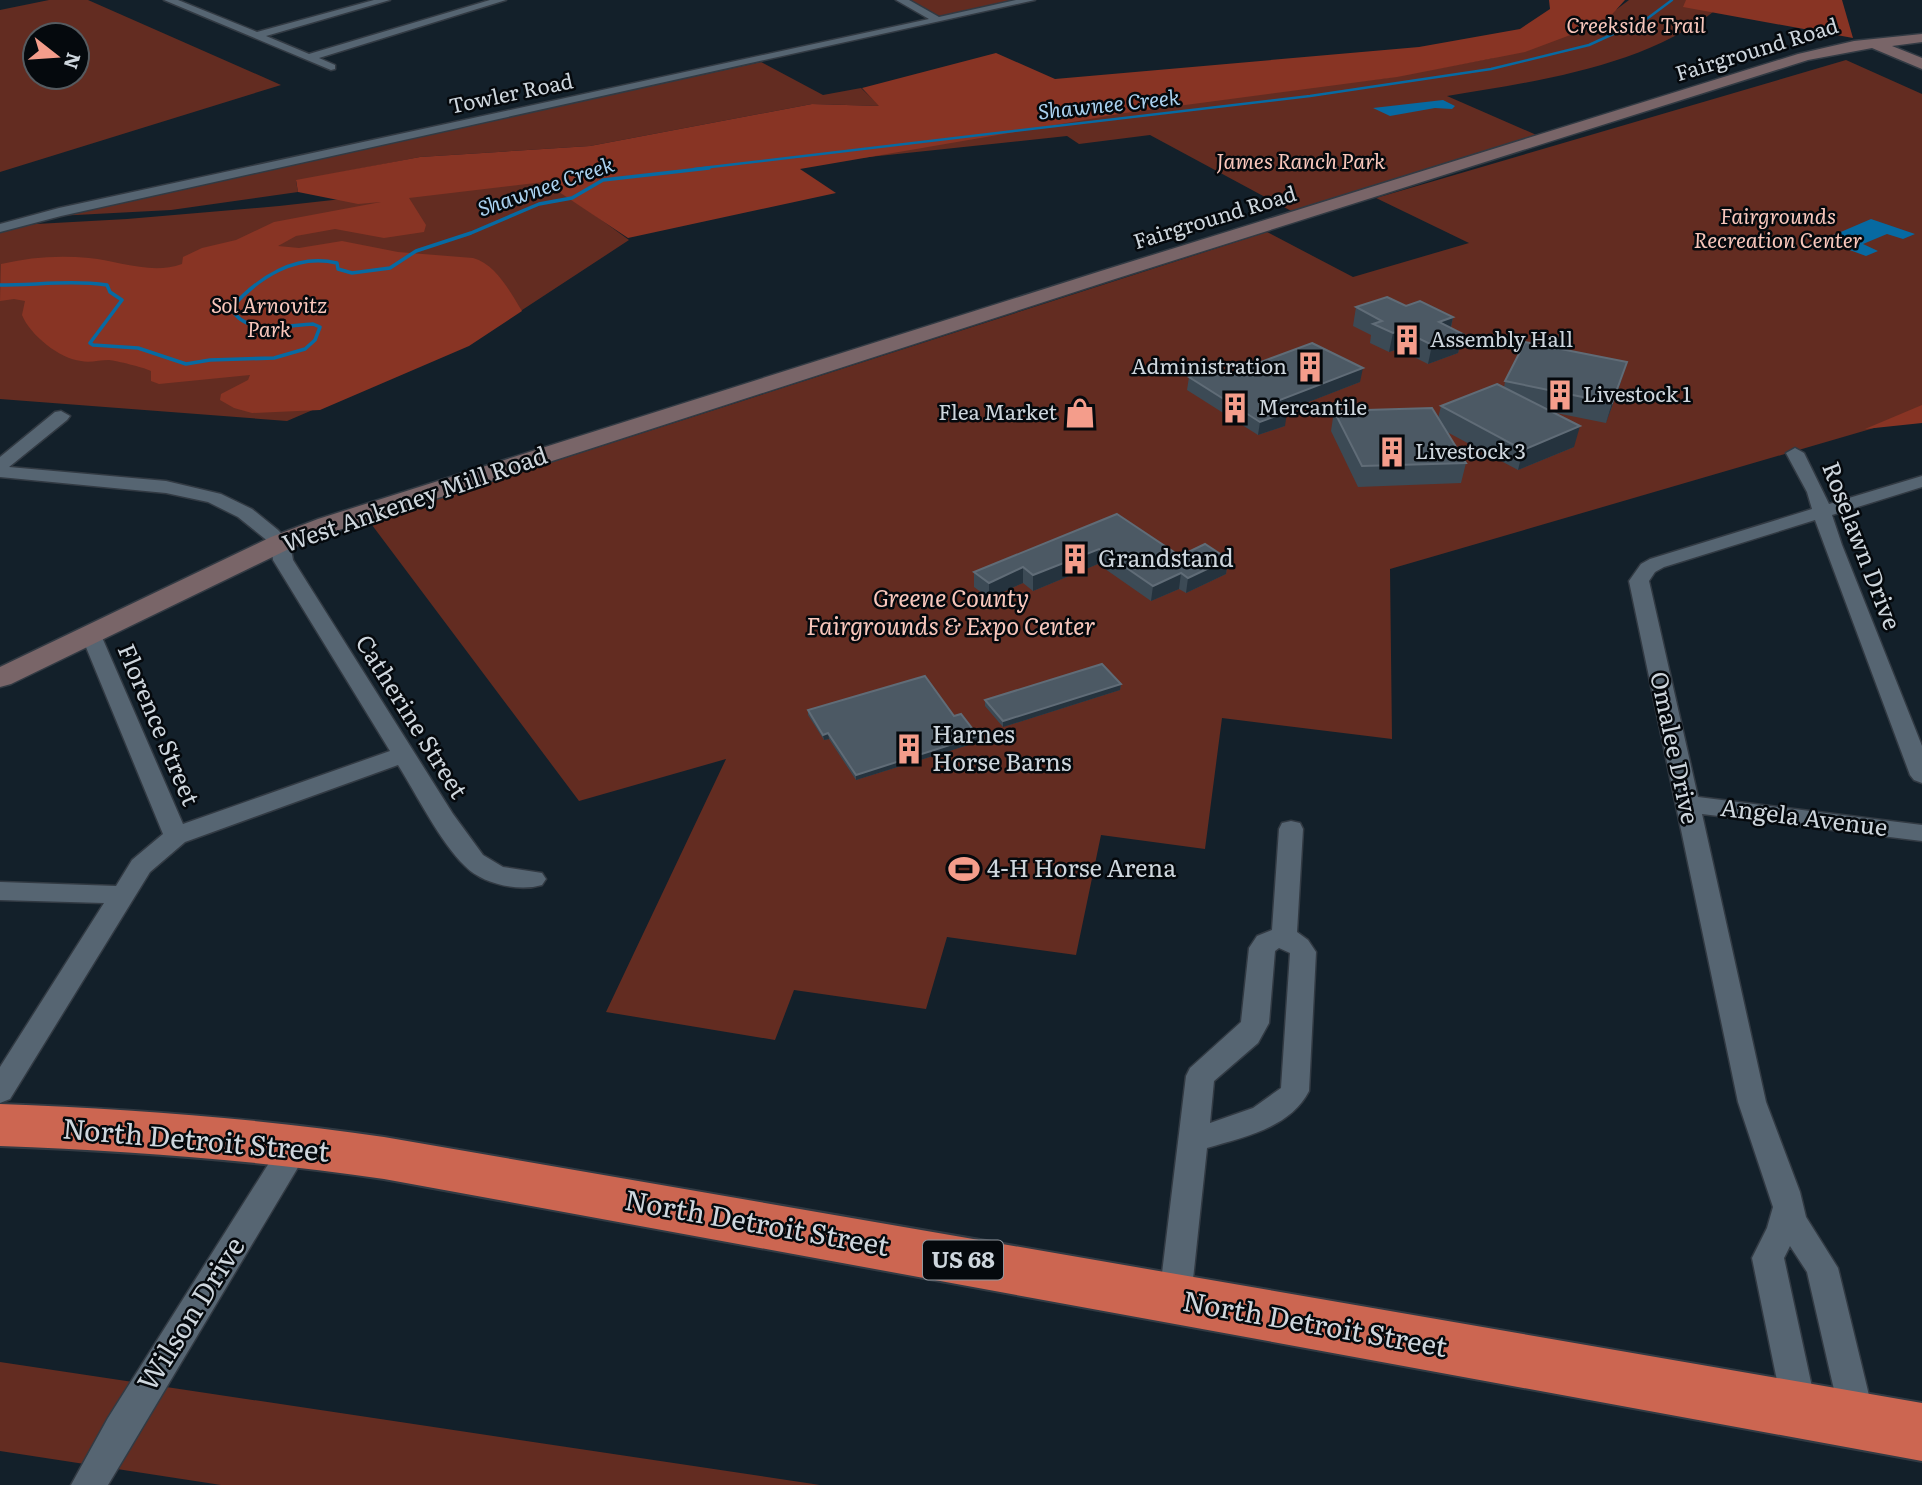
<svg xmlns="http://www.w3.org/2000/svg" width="1922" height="1485" viewBox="0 0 1922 1485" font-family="Literata,serif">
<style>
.green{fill:#632c21;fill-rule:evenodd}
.forest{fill:#883424}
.water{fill:#076aa2}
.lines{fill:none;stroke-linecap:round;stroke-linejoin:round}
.stream-far1{stroke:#076aa2;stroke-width:2.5}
.stream{stroke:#076aa2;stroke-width:3.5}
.street-casing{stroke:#323a43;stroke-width:3}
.secondary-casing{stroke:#323a43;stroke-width:3}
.highway-casing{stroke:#323a43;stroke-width:4}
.street{fill:#566572;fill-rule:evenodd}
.secondary{fill:#796568;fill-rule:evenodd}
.highway{fill:#cc6651;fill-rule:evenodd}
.wall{fill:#3c4a55}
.shaded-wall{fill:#25333e}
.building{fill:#4c5964;stroke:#606c77;stroke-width:2}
.labels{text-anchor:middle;stroke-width:5;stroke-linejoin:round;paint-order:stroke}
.far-park-label{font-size:21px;font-style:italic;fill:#f9c7bc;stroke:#05090d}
.far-street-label{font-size:21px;fill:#ced6dd;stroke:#05090d}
.far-water-label{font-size:21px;font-style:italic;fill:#a9d0ee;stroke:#05090d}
.far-poi-label{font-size:21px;fill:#ced6dd;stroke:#05090d;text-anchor:start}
.shield{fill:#05090d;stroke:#92989f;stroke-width:2}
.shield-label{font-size:23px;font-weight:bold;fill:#ced6dd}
.street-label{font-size:24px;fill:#ced6dd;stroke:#05090d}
.poi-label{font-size:24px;fill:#ced6dd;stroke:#05090d;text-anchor:start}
.park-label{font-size:24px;font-style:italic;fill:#f9c7bc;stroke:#05090d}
.near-street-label{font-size:28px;fill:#ced6dd;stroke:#05090d}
</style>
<rect width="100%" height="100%" fill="#13202a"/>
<!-- green -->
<path class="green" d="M49,0H88L281,85L0,172V10ZM77,35V77H35V35Z
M897,0H1025L935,19Z
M1629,0H1686L1717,9C1643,67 1538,81 1447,96L1541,137L1295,213L1150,135L1079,144L1067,136L784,166L552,184L629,240L478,339L287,421L0,399V226L127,219L279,206L1038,121L1386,78L1493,58L1617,9Z
M1846,60L1922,94V414L1390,569L1392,739L1222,718L1205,849L1101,835L1076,955L947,937L926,1009L794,990L775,1040L606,1012L726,759L579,801L369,521L1267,232L1353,277L1469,243L1376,198Z
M761,62L823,95L861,88L880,106L812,104L590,146L420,157L296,181L298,192L171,210L57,216Z
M0,1362L820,1485H221L0,1451Z"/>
<!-- forest -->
<path class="forest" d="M1549,0H1625L1605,22L1525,52L1397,77L1125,113L800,169L836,193L628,238L544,182L409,198L426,225L424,232L384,238L335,229L296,236L278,246L299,248L342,241L398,252L473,258C496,264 510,292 522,311L469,346L320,410L252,413L234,408L220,400L221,394L248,380L250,375L159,384L151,381V371C143,367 117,361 109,360C99,360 90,363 81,361C60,359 30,335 22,315L25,301L14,299L0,301L1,264C30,257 60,255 89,258C120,261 151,275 182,264L183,257L202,248L236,240L274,222L381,202L358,204L298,192L296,180L420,157L590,146L812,104L879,106L862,88L996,53L1055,79L1419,47L1520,29L1550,9Z
M1686,0H1842L1853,38L1683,7Z
M1922,405V423L1865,429Z"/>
<!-- water -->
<path class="water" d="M1443,100L1455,106L1452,109L1435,108L1390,116L1373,108Z
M1871,219L1915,234L1903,239L1887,234L1863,244L1878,251L1866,256L1822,240Z"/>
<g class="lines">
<!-- stream-far1 -->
<path class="stream-far1" d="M694,169L1310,96L1491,69L1589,45L1648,18L1672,0"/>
<!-- stream -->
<path class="stream" d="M0,285C36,285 72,280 107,285L110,292L122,300L90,343L93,345L138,348L186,364L210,360L274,358L305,349L315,340L320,327L313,324C286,325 246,337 231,308C258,278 295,253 337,263L338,269L352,273L390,268L416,251L471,233L539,204L572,198L603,180L709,168"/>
<!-- street casing -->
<g class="street-casing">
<path id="street" d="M164,0H178L257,32L374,0H390L266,36L309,54L490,0H506L319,58L335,65V69L331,70Z
M896,0H909L939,17L1016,0H1035L61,216L0,232V224L59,208L929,19Z
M61,411L70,416L67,420L9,467L166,481L221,494L252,509L278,530L290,543L293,560L453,814L483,855L503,867L542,873L546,879L542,885C519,892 482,884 465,866C440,842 417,795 398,765L185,842L150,872L10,1099L0,1103V1067L104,903L0,900V882L116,886L132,860L163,834L81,635L84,631H98L101,635L183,824L390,751L273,560L271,544L264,538L238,517L208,502L166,493L0,477V457L55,412Z
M1795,448L1804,453L1829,504L1922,476V487L1832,515L1842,545L1922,746V783L1914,780L1910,775L1815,520L1664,567L1655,572L1649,581L1698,797L1922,825V841L1702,814L1766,1102L1800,1192L1806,1217L1838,1268L1875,1420L1870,1432L1858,1437L1846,1432L1841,1420L1807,1272L1790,1246L1784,1258L1817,1410L1812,1422L1800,1426L1788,1422L1783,1410L1752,1258L1767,1228L1773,1207L1738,1102L1629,581L1641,564L1650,559L1812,509L1807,492L1786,453Z
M1291,821L1300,823L1303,829L1297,932L1308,940L1316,952L1309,1091C1290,1128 1244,1137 1207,1148L1191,1298L1186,1308L1175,1313L1164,1308L1159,1298L1186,1076L1190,1068L1241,1022L1249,948L1257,936L1272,930L1279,829L1282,823ZM1279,948L1290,953L1281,1088L1253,1108L1210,1123L1214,1081L1258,1043L1269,1023L1275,951Z
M296,1133L306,1136L311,1145L306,1154L108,1485H71L108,1418L286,1136Z"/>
</g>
<!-- secondary casing -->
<g class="secondary-casing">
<path id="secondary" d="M1922,34V42L1892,46L1922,58V69L1872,48L1808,60L1115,279L336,531L289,549L11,684L0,687V667L271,537L318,519L1101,271L1798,54L1854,41Z"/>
</g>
<!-- highway casing -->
<g class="highway-casing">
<path id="highway" d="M0,1104C129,1109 256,1118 384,1137L1922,1403V1461L384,1179C256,1160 129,1151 0,1146Z"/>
</g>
<!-- street -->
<use href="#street" class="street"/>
<!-- secondary -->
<use href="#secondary" class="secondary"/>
<!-- highway -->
<use href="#highway" class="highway"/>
</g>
<!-- wall -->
<path class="wall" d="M1406,306L1453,317L1451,328L1463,334L1458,353L1428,364L1398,349L1389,352L1370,343L1371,335L1353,326L1356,307Z
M1226,375L1360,382L1285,411V426L1258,435L1187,390L1189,377Z
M1505,381H1621L1606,423L1551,412L1574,447L1518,470L1447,432L1466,463L1461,483L1358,487L1331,431L1334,411L1438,418L1441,406L1504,388Z
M1117,514L1180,556L1228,559L1226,574L1186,593L1179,589L1151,601L1098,564L1033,591L1023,583L989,598L974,587V572Z
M1121,684L1120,690L1003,727L985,706V700Z
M808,710L954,716L978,736V742L856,780L829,739L824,740L808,715Z"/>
<!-- shaded-wall -->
<path class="shaded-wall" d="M1453,317L1449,336L1439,322Z
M1402,330L1398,349L1389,352L1393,333Z
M1463,334L1458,353L1428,364L1432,345Z
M1627,362L1621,381L1606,423L1612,403Z
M1363,368L1360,382L1270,417L1272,403Z
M1287,412L1285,426L1258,435L1260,422Z
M1580,426L1574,447L1518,470L1523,450Z
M1099,549L1098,564L1033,591V575Z
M1228,559L1226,574L1186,593L1188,578Z
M1023,567V583L989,598V583Z
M1181,573L1179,589L1151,601L1153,586Z
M1121,684L1120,690L1003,727V721Z
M828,733L829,739L824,740L823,735Z
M978,736V742L856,780V775Z"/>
<!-- building -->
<path class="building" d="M1387,297L1406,306L1420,301L1453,317L1439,322L1463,334L1432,345L1402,330L1393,333L1373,324L1382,321L1356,307Z
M1525,342L1627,362L1612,403L1505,381Z
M1312,343L1363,368L1272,403L1287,412L1260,422L1189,377L1214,369L1226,375Z
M1497,384L1580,426L1523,450L1441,406Z
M1432,408L1466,463L1362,466L1334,411Z
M1117,514L1180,556L1205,544L1228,559L1188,578L1181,573L1153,586L1099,549L1033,575L1023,567L989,583L974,572Z
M1102,664L1121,684L1003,721L985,700Z
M925,676L954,716L961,714L978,736L856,775L828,733L823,735L808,710Z"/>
<!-- icons -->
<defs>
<g id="building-bare" transform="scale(2.415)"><path d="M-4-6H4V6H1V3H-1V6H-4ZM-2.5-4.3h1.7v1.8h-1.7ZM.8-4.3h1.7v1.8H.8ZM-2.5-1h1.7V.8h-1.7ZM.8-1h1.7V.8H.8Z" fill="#f49d8b" stroke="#05090d" stroke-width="2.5" paint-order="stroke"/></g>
<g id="shop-bare" transform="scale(2.415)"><path d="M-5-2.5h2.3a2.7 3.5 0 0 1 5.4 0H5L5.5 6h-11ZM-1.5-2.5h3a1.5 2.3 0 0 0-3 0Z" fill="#f49d8b" stroke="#05090d" stroke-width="2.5" paint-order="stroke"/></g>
<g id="stadium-bare" transform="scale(2.415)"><path d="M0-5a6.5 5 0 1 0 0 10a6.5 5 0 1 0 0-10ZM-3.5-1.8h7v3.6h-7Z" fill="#f49d8b" stroke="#05090d" stroke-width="2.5" paint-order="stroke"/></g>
</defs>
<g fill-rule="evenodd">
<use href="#building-bare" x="1407" y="340"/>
<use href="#building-bare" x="1310" y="367"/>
<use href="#building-bare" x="1560" y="395"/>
<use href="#building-bare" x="1235" y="408"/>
<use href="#shop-bare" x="1080" y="413"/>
<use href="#building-bare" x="1392" y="452"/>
<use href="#building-bare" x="1075" y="559"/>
<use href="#building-bare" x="909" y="749"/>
<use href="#stadium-bare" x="964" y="869"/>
</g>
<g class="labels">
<!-- far-park labels -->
<g class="far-park-label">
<text x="1636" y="33">Creekside Trail</text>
<text x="1301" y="169">James Ranch Park</text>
<text x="1778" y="224">Fairgrounds<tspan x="1778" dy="24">Recreation Center</tspan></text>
<text x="269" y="313">Sol Arnovitz<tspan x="269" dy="24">Park</tspan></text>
</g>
<!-- far-street labels -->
<g class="far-street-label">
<text transform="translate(1757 50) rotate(-17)" y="7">Fairground Road</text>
<text transform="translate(511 94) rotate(-12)" y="7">Towler Road</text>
<text transform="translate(1215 218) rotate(-17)" y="7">Fairground Road</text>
</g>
<!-- far-water labels -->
<g class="far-water-label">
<text transform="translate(1109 105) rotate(-6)" y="7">Shawnee Creek</text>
<text transform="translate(546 187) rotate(-19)" y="7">Shawnee Creek</text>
</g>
<!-- far-poi labels -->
<g class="far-poi-label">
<text x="1430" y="347">Assembly Hall</text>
<text x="1287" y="374" text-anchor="end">Administration</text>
<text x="1583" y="402">Livestock 1</text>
<text x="1258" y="415">Mercantile</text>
<text x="1057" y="420" text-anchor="end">Flea Market</text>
<text x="1415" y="459">Livestock 3</text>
</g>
<!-- shield labels -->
<rect class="shield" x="923" y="1240.5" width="80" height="39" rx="5"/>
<g class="shield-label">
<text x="963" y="1268">US 68</text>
</g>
<!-- street labels -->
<g class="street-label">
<text transform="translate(415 500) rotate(-19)" y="8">West Ankeney Mill Road</text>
<text transform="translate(1861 546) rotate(69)" y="8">Roselawn Drive</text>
<text transform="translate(411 717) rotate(58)" y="8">Catherine Street</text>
<text transform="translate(158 725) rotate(67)" y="8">Florence Street</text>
<text transform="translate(1674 748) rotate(78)" y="8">Omalee Drive</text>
<text transform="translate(1804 818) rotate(7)" y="8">Angela Avenue</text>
</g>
<!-- poi labels -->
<g class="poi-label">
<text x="1098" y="567">Grandstand</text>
<text x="932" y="743">Harnes<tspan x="932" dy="28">Horse Barns</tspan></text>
<text x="987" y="877">4-H Horse Arena</text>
</g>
<!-- park labels -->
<g class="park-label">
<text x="951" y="607">Greene County<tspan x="951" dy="28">Fairgrounds &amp; Expo Center</tspan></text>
</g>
<!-- near-street labels -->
<g class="near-street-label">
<text transform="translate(196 1140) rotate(5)" y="10">North Detroit Street</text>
<text transform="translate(757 1223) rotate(10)" y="10">North Detroit Street</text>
<text transform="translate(191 1314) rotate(-58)" y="10">Wilson Drive</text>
<text transform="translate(1315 1324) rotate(10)" y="10">North Detroit Street</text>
</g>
</g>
<!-- north arrow -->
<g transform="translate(56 56) rotate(107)"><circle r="33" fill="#05090d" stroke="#555b60" stroke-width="2"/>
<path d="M0-5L12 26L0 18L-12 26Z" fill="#f49d8b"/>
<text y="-10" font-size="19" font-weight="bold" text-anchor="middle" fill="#ced6dd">N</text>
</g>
</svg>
